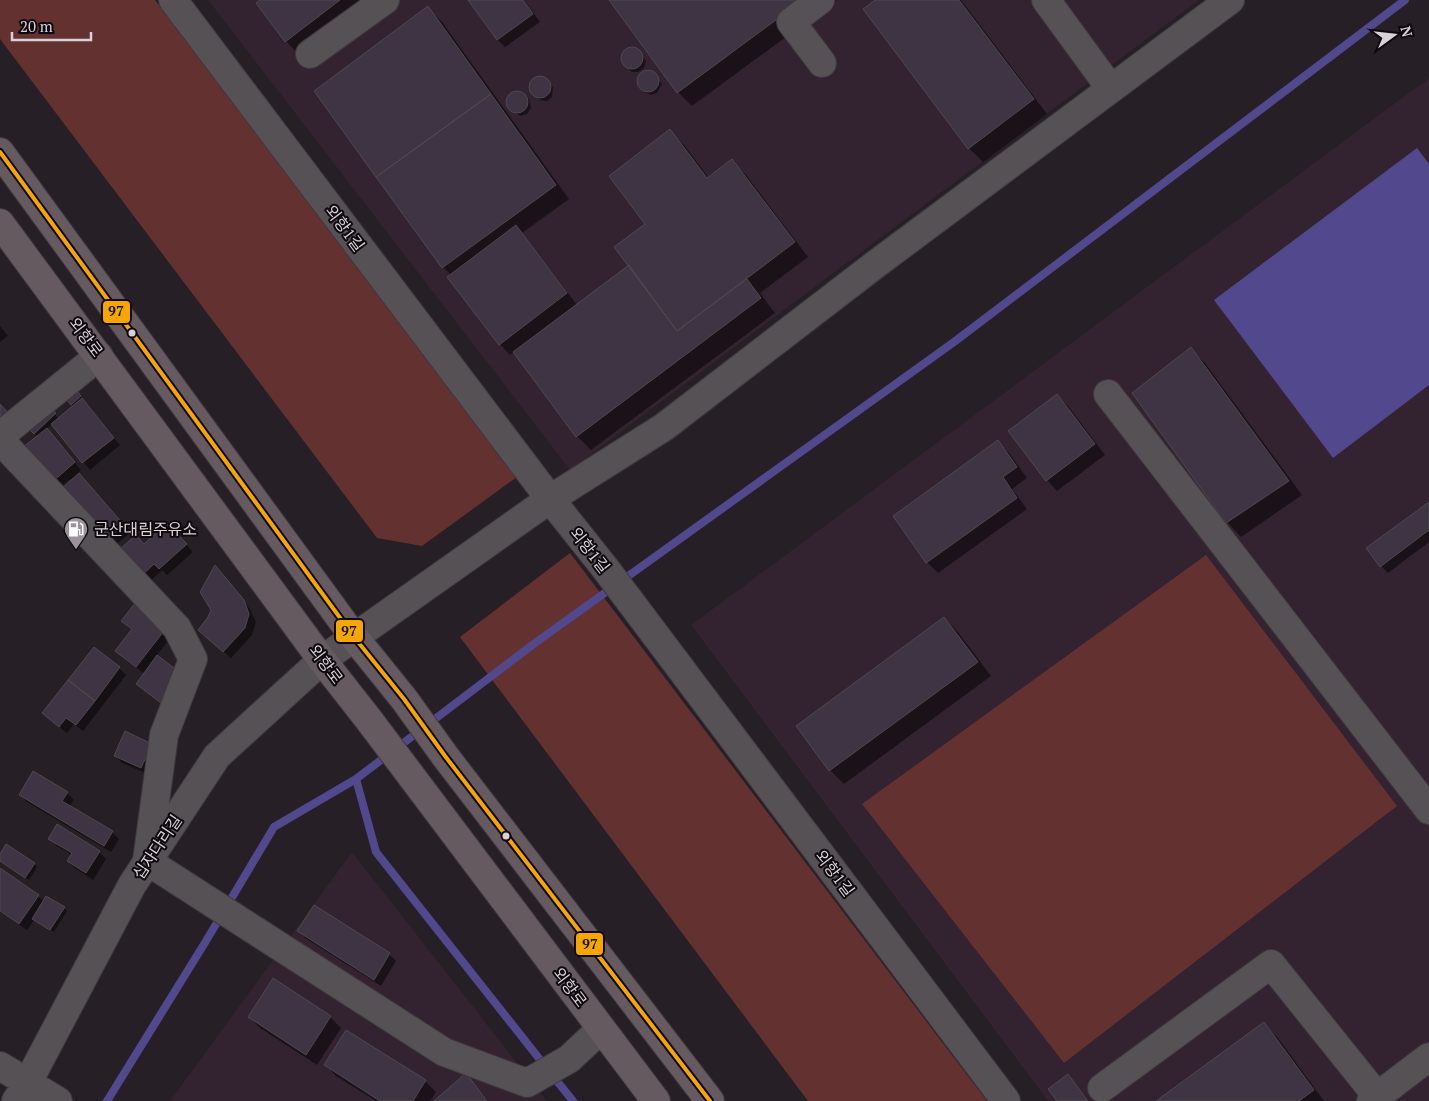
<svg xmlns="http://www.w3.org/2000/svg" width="1429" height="1101" viewBox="0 0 1429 1101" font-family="'PT Serif','Noto Sans KR',serif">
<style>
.built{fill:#33222f}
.green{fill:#63312f}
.water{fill:#52488d}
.shadow{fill:#0007}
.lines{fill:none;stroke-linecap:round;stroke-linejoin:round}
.stream{stroke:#52488d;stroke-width:8}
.building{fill:#3f3443;stroke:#4e494f}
.minor-casing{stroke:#40393e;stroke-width:30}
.major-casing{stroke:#40393e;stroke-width:30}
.minor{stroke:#565155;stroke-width:28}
.major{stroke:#655a5f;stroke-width:28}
.bus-1-casing{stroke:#0e090d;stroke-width:8}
.bus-1{stroke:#f7a600;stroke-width:4}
.bus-dot{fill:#dad1d8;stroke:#0e090d;stroke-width:2}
.labels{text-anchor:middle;stroke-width:4;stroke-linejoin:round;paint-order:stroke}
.street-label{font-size:16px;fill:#dad1d8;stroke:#0e090d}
.poi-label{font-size:16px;fill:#dad1d8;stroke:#0e090d;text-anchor:start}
.line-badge{stroke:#0e090d;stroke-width:2}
.pale-badge-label{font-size:14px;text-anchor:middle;font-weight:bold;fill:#111}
</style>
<rect width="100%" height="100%" fill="#261f25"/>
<!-- built -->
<path class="built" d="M208,0H1199L570,470Z
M1429,78V1101H1048L691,625Z
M352,852L547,1101H170Z"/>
<!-- green -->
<path class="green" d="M0,0H155L517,477L422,546L377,538L0,39Z
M570,553L987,1101H808L460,637Z
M1206,555L1397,806L1064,1063L862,804Z"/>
<!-- water -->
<path class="water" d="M1417,148L1429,164V385L1333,458L1214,300Z"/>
<!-- shadow -->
<path class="shadow" d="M262,0H365L296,52L286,41Z
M469,0H524L540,22L505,47L498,40Z
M611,0H836L692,106L678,92Z
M877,0H961L1047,114L983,162L969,148Z
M428,8L442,22L569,199L522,233L577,305L631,266L646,224L670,131L684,145L709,178L732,161L746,175L808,257L760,293L775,313L591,450L577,436L515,352L510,355L500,344L449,277L451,275L443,267Z
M631,48L640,52L646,61L644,68L638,72H632L623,63V53Z
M647,70L653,72L662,84L657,93L651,95L644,92L637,82L641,73Z
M536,77H542L553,87L552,97L547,101L540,100L531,92V81Z
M517,92L525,95L529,99L531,108L527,114L521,116L510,109L507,99L511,94Z
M0,326L8,336L0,342Z
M1191,349L1205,363L1302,495L1241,537L1227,522L1134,394Z
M75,389L83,400L82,401L120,445L90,470L52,424L46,429L81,470L78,473L130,533L112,548L70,479L58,489L38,437L28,426L48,407L59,419L74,406L71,404Z
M1057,396L1068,406L1105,455L1057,491L1047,480Z
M998,442L1009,453L1027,478L1012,489L1027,509L938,573L927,562L895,516Z
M1429,504V542L1388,573L1381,566Z
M174,531L193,552L167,575L162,570L145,586L138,579L144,546Z
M215,567L250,609L256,622L252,635L231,658L207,637L212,610Z
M944,618L958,632L991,676L844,784L830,770L798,727Z
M123,621L173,635L156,656L169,709L137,684L145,674L124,658L133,630Z
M119,668L126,675L83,731L74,724L67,733L51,720Z
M151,745L148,774L122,763L115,756Z
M67,793L74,800L69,807L112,832L119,839L111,852L27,802L20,795Z
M50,839L99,852L106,859L93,880L75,868L68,861L72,855L57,846Z
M0,856L34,864L37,867L29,880L2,862Z
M0,869L44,901L64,908L67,911L54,932L34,920L27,930L0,912Z
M298,931L389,954L396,961L381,986L305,938Z
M274,980L330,1017L341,1028L317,1065L260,1028L249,1017Z
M1264,1024L1278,1038L1324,1101H1158Z
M347,1031L425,1081L436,1092L430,1101H376L336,1076L326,1065Z
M466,1075L488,1101H436Z
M1068,1076L1075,1083L1089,1101H1058Z"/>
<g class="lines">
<!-- stream -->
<path class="stream" d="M356,779L376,852L545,1066
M552,1075L573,1101
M107,1101L206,941L274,827L356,779L535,643L954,342L1405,0"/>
</g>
<!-- building -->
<path class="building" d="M260,0H340L285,42L256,3Z
M468,0H523L533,14L497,40Z
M609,0H803L677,93Z
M875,0H959L1034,99L968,149L863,9Z
M428,6L491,94L376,177L314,91Z
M621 58a11 11 0 1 1 22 0a11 11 0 1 1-22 0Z
M637 81a11 11 0 1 1 22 0a11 11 0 1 1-22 0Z
M529 87a11 11 0 1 1 22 0a11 11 0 1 1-22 0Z
M506 102a11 11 0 1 1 22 0a11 11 0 1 1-22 0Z
M491,94L556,185L442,268L376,177Z
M670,129L707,178L732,159L795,242L677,331L614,247L645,224L609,176Z
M516,225L567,293L499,345L447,277Z
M629,265L677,331L747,279L761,298L576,437L513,352Z
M1191,347L1289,481L1226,523L1132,393Z
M72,384L81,396L71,405L61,393Z
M1057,394L1095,444L1046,481L1008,431Z
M82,398L114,438L82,463L51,424Z
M0,404L11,416L0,427Z
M48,405L56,413L34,434L26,426Z
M47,428L75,462L51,483L22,448Z
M998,440L1017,467L1003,477L1017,498L926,563L893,516Z
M79,473L124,525L104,542L60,490Z
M1429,502V530L1380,567L1366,548Z
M167,523L187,544L159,569L154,564L137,580L114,554L136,535L144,544Z
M215,565L244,600L249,614L245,628L223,652L198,630L208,617L211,610L200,592Z
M136,602L167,627L136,667L115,651L132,629L121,621Z
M944,617L978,662L829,771L796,726Z
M94,647L120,667L95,701L68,680Z
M157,655L182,674L161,703L136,684Z
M68,680L95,701L76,725L66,718L59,727L42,713Z
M125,731L152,744L141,768L114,756Z
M33,771L68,792L62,801L113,831L104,846L19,795Z
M57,824L100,851L86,873L67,861L72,853L48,839Z
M6,844L35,863L25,878L0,861V854Z
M0,868L39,895L19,924L0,911Z
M46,896L65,907L50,930L32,919Z
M314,905L390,953L374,980L297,931Z
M273,978L331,1016L306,1055L248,1017Z
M1264,1022L1314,1090L1299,1101H1156Z
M346,1030L426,1080L413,1101H380L324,1065Z
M466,1073L487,1101H434Z
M1068,1074L1088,1101H1057L1048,1089Z"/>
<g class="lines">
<!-- minor casing -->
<g class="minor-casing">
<path id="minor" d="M173,0L550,499L605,568L1006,1101
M820,0L791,22L822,63
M1046,0L1111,89
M310,54L385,0
M1108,394L1429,810
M0,436L99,356
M0,440L177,628L193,659L164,735L147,861L444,1052L527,1083L569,1059L601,1029
M0,1066L58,1101
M1102,1088L1271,964L1377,1096
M16,1101L27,1084L132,885L217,756L322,660L550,499L664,427L876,264L1230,0
M1371,1101L1429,1057"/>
</g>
<!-- major casing -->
<g class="major-casing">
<path id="major" d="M0,152L354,637L404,699L445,756L710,1101
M0,223L322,660L369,720L656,1101"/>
</g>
<!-- minor -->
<use href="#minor" class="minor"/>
<!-- major -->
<use href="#major" class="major"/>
<!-- bus-1 casing -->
<g class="bus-1-casing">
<path id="bus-1" d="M0,152L354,637L404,699L445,756L710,1101"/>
</g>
<!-- bus-1 -->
<use href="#bus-1" class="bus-1"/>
</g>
<!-- icons -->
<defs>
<g id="fuel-pin" transform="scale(1.25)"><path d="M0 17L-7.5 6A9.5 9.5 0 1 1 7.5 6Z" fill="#9b9399" stroke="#0e090d"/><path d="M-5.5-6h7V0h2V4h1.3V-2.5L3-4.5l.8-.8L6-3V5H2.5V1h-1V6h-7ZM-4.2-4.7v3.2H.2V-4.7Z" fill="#fff"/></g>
</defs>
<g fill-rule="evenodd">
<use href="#fuel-pin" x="76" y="529"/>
</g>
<!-- markers -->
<g class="bus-dot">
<circle cx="132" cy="333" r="4.5"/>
<circle cx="506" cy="836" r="4.5"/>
</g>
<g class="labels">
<!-- street labels -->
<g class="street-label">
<text transform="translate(345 228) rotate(53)" y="6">외항1길</text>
<text transform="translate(86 337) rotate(53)" y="6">외항로</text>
<text transform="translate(590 550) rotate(52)" y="6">외항1길</text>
<text transform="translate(326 664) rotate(53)" y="6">외항로</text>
<text transform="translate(157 847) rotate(-56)" y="6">십자다리길</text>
<text transform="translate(835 873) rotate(53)" y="6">외항1길</text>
<text transform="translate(570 987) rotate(53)" y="6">외항로</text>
</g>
<!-- poi labels -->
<g class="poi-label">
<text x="94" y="535">군산대림주유소</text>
</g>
</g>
<g class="line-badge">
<rect x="102" y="300" width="29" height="24" rx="5" fill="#f7a600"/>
<rect x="335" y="619" width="29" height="24" rx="5" fill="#f7a600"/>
<rect x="575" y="932" width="29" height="24" rx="5" fill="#f7a600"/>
</g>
<g class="pale-badge-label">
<text x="116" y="316">97</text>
<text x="349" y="636">97</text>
<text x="590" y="949">97</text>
</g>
<!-- north arrow -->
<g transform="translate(1394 35) rotate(75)" stroke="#0e090d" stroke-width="4" paint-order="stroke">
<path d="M0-4L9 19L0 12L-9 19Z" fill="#dad1d8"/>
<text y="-8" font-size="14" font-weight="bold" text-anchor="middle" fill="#dad1d8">N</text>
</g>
<!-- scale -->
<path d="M12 32v8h79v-8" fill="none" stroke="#dad1d8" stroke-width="2.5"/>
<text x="20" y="32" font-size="15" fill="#dad1d8" stroke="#0e090d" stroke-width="4" paint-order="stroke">20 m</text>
</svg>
